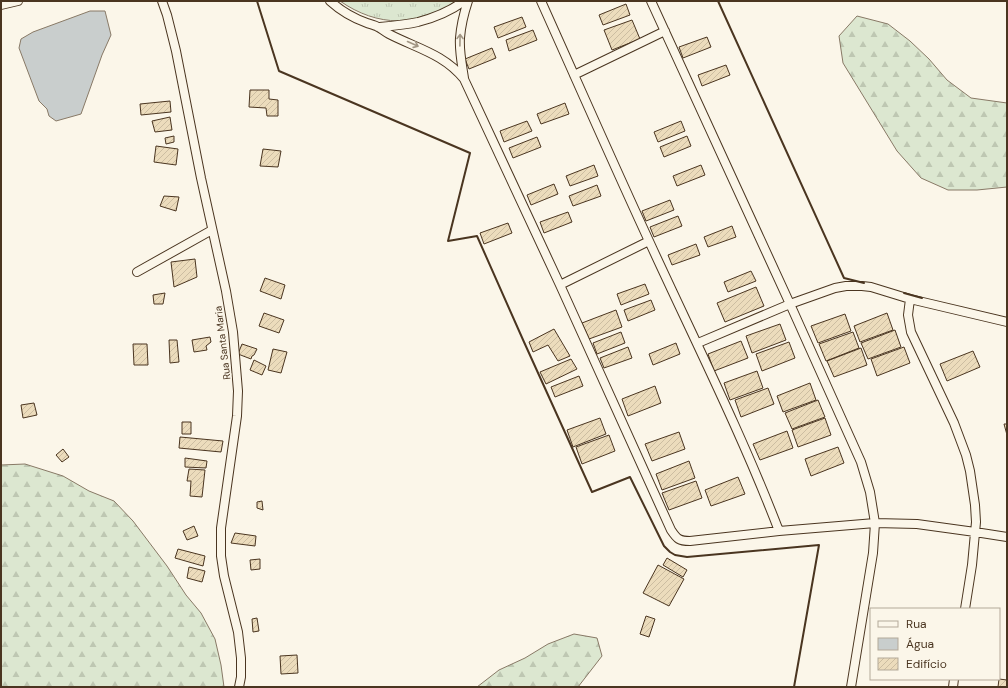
<svg xmlns="http://www.w3.org/2000/svg" width="1008" height="688" viewBox="0 0 1008 688" font-family="'DM Sans',sans-serif">
<style>
.grass{fill:url(#grass-tufts);stroke:#887966}
.forest{fill:url(#forest-firs);stroke:#887966}
.water{fill:#c9cecd;stroke:#887966}
.building{fill:url(#building-hatch);stroke:#4a3520}
.lines{fill:none;stroke-linecap:round;stroke-linejoin:round}
.minor-casing{stroke:#4a3520;stroke-width:10}
.minor{stroke:#fbf6e9;stroke-width:8}
.wall{stroke:#4a3520;stroke-width:2}
.oneway{stroke:#a29684}
.labels{text-anchor:middle;stroke-width:3;stroke-linejoin:round;paint-order:stroke}
.street-label{font-size:10px;fill:#4a3520;stroke:#fbf6e9}
</style>
<defs>
<pattern id="grass-tufts" width="24" height="20" patternUnits="userSpaceOnUse"><rect width="24" height="20" fill="#dce7d0"/><path d="M3 7l-1-3M5 7V3M7 7l1-3M15 17l-1-3M17 17v-4M19 17l1-3" fill="none" stroke="#bec7b2"/></pattern>
<pattern id="forest-firs" width="22" height="20" patternUnits="userSpaceOnUse"><rect width="22" height="20" fill="#dce7d0"/><path d="M5 1l3.5 6h-7zM16 11l3.5 6h-7z" fill="#bec7b2"/></pattern>
<pattern id="building-hatch" width="6" height="6" patternUnits="userSpaceOnUse"><rect width="6" height="6" fill="#ecdcbc"/><path d="M-1 1l2-2M0 6l6-6M5 7l2-2" fill="none" stroke="#ccbda1"/></pattern>
</defs>
<rect width="100%" height="100%" fill="#fbf6e9"/>
<!-- grass -->
<path class="grass" d="M340,1H456C419,28 377,27 340,1Z"/>
<!-- forest -->
<path class="forest" d="M857,16L888,24L910,41L929,59L947,80L971,98L1007,103V187L977,190H948L921,178L897,151L843,63L839,36Z
M25,464L63,476L89,491L114,501L133,521L167,566L186,595L201,613L215,639L221,665L224,687H1V465Z
M574,634L597,638L602,656L578,687H477L499,670L525,658L548,644Z"/>
<!-- water -->
<path class="water" d="M90,11H105L111,35L102,55L81,114L56,121L49,116L47,109L39,101L19,48L21,39L33,32Z"/>
<!-- building -->
<path class="building" d="M626,4L630,15L603,25L599,15Z
M522,17L526,27L498,38L494,27Z
M632,20L640,39L612,50L604,30Z
M533,30L537,40L509,51L506,40Z
M707,37L711,47L683,58L679,47Z
M492,48L496,58L469,69L465,59Z
M726,65L730,75L702,86L698,75Z
M250,90H269V99L278,100V116H267L266,108L249,107Z
M170,101L171,112L141,115L140,104Z
M565,103L569,114L541,124L537,114Z
M170,117L172,130L155,132L152,121Z
M527,121L532,131L504,142L500,131Z
M681,121L685,131L658,142L654,132Z
M174,136V142L166,144L165,138Z
M687,136L691,146L664,157L660,147Z
M537,137L541,147L513,158L509,148Z
M156,146L178,149L176,165L154,162Z
M263,149L281,151L278,167L260,166Z
M594,165L598,176L570,186L566,176Z
M701,165L705,175L677,186L673,176Z
M554,184L558,194L531,205L527,195Z
M597,185L601,196L573,206L569,196Z
M164,196L179,197L176,211L160,206Z
M670,200L674,210L646,221L642,211Z
M568,212L572,222L544,233L540,222Z
M678,216L682,226L654,237L650,227Z
M508,223L512,233L484,244L480,233Z
M732,226L736,237L708,247L704,237Z
M696,244L700,255L672,265L668,255Z
M195,259L197,277L174,287L171,262Z
M751,271L756,281L728,292L724,282Z
M265,278L285,285L281,299L260,291Z
M645,284L649,294L621,305L617,294Z
M756,287L764,306L725,322L717,303Z
M165,293L163,304H154L153,295Z
M651,300L655,310L628,321L624,310Z
M616,310L622,327L589,339L582,323Z
M264,313L284,320L279,333L259,326Z
M887,313L893,330L860,342L854,326Z
M845,314L851,331L818,343L811,326Z
M780,324L786,340L752,353L746,336Z
M554,329L570,356L558,361L548,345L533,352L529,342Z
M895,330L901,347L868,359L861,343Z
M621,332L625,343L597,354L593,343Z
M853,332L859,348L826,361L819,344Z
M210,337L211,342L206,346L207,350L194,352L192,340Z
M169,340H177L179,362L170,363Z
M741,341L748,358L714,371L708,354Z
M789,342L795,358L762,371L756,354Z
M676,343L680,354L653,365L649,354Z
M133,344H147L148,365H134Z
M242,344L257,349L254,355L252,356L251,359L238,354Z
M628,347L632,358L604,368L600,358Z
M904,347L910,363L877,376L871,359Z
M861,348L867,365L834,377L827,361Z
M273,349L287,352L281,373L268,370Z
M973,351L980,367L947,381L940,364Z
M571,359L577,369L546,384L540,372Z
M254,360L266,366L262,375L250,370Z
M757,371L763,388L730,400L724,383Z
M579,376L583,386L555,397L551,387Z
M810,383L816,400L783,412L777,396Z
M655,386L661,403L628,416L622,399Z
M768,388L774,404L741,417L735,400Z
M818,400L825,417L792,429L785,413Z
M34,403L37,415L23,418L21,405Z
M600,418L606,434L573,447L567,430Z
M825,418L831,435L798,447L792,430Z
M182,422H191V434H182Z
M1004,424H1007V435Z
M787,431L793,448L760,460L753,444Z
M679,432L685,449L652,461L645,444Z
M609,435L615,451L582,464L576,447Z
M180,437L223,441L221,452L179,448Z
M838,447L844,463L811,476L805,459Z
M63,449L69,457L62,462L56,455Z
M185,458L207,461L206,468L185,467Z
M689,461L695,478L662,490L656,474Z
M189,469L205,470L202,497L190,496L191,481H187Z
M738,477L745,494L711,506L705,490Z
M696,481L702,498L669,510L662,493Z
M262,501L263,510L257,508V502Z
M194,526L198,536L187,540L183,531Z
M235,533L256,536L255,546L231,543Z
M178,549L205,556L203,566L175,558Z
M667,558L687,570L683,577L663,565Z
M260,559V569L251,570L250,560Z
M658,565L684,579L669,606L643,593Z
M189,567L205,571L202,582L187,578Z
M646,616L655,619L649,637L640,634Z
M257,618L259,631L253,632L252,619Z
M297,655L298,673L281,674L280,656Z
M999,679L1007,680V687H998Z"/>
<g class="lines">
<!-- minor casing -->
<g class="minor-casing">
<path id="minor" d="M162,1L167,15L176,51L201,178L226,291L233,332L238,391L237,416L221,528V556L224,576L238,632L241,658V677L239,687
M330,1C341,11 353,18 367,23C370,24 375,25 378,27C382,29 385,32 389,34C416,48 444,54 464,79L560,285L671,530C677,539 679,541 690,541L779,531L875,523L917,524L975,532L1007,537
M541,1C577,81 612,161 649,241C693,337 741,432 779,531
M651,1L790,304L861,462L870,492L875,523L873,553L851,687
M1,5L18,1
M378,27C391,26 405,25 418,22C433,18 452,10 464,1
M574,75L665,31
M464,78C462,65 459,51 460,38C461,25 464,13 468,1
M137,272L212,230
M560,285L649,241
M910,299L908,315L911,332L954,423L966,455L970,471L975,505L976,522L972,565L965,609
M698,343L790,304L835,288L846,286H862L871,287L910,299L1007,322
M953,687L954,679"/>
</g>
<!-- minor -->
<use href="#minor" class="minor"/>
<!-- wall -->
<path class="wall" d="M257,1L279,71L470,153L448,241L477,236L524,342L592,492L630,477L664,546L670,552L675,555L687,557L819,545L794,687
M718,1L844,278L864,283
M904,293L922,298"/>
</g>
<!-- one-way arrows -->
<defs><path id="oneway-shaft" d="M-6 0H5M1.5-3L5.5 0L1.5 3" fill="none" stroke-width="1.6" stroke-linecap="round" stroke-linejoin="round"/></defs>
<g class="oneway">
<use href="#oneway-shaft" transform="translate(460 40) rotate(-89)"/>
<use href="#oneway-shaft" transform="translate(413 44) rotate(24)"/>
</g>
<g class="labels">
<!-- street labels -->
<g class="street-label">
<text transform="translate(222 343) rotate(-97)" y="4">Rua Santa Maria</text>
</g>
</g>
<!-- border -->
<rect width="1008" height="688" fill="none" stroke="#4a3520" stroke-width="4"/>
<!-- legend -->
<rect x="870" y="608" width="130" height="72" fill="#fbf6e9" stroke="#b4a999"/>
<rect x="878" y="621" width="20" height="6" fill="#fbf6e9" stroke="#b4a999"/>
<text x="906" y="628" font-size="12" fill="#4a3520">Rua</text>
<rect x="878" y="638" width="20" height="12" fill="#c9cecd" stroke="#b4a999"/>
<text x="906" y="648" font-size="12" fill="#4a3520">Água</text>
<rect x="878" y="658" width="20" height="12" fill="url(#building-hatch)" stroke="#b4a999"/>
<text x="906" y="668" font-size="12" fill="#4a3520">Edifício</text>
</svg>
